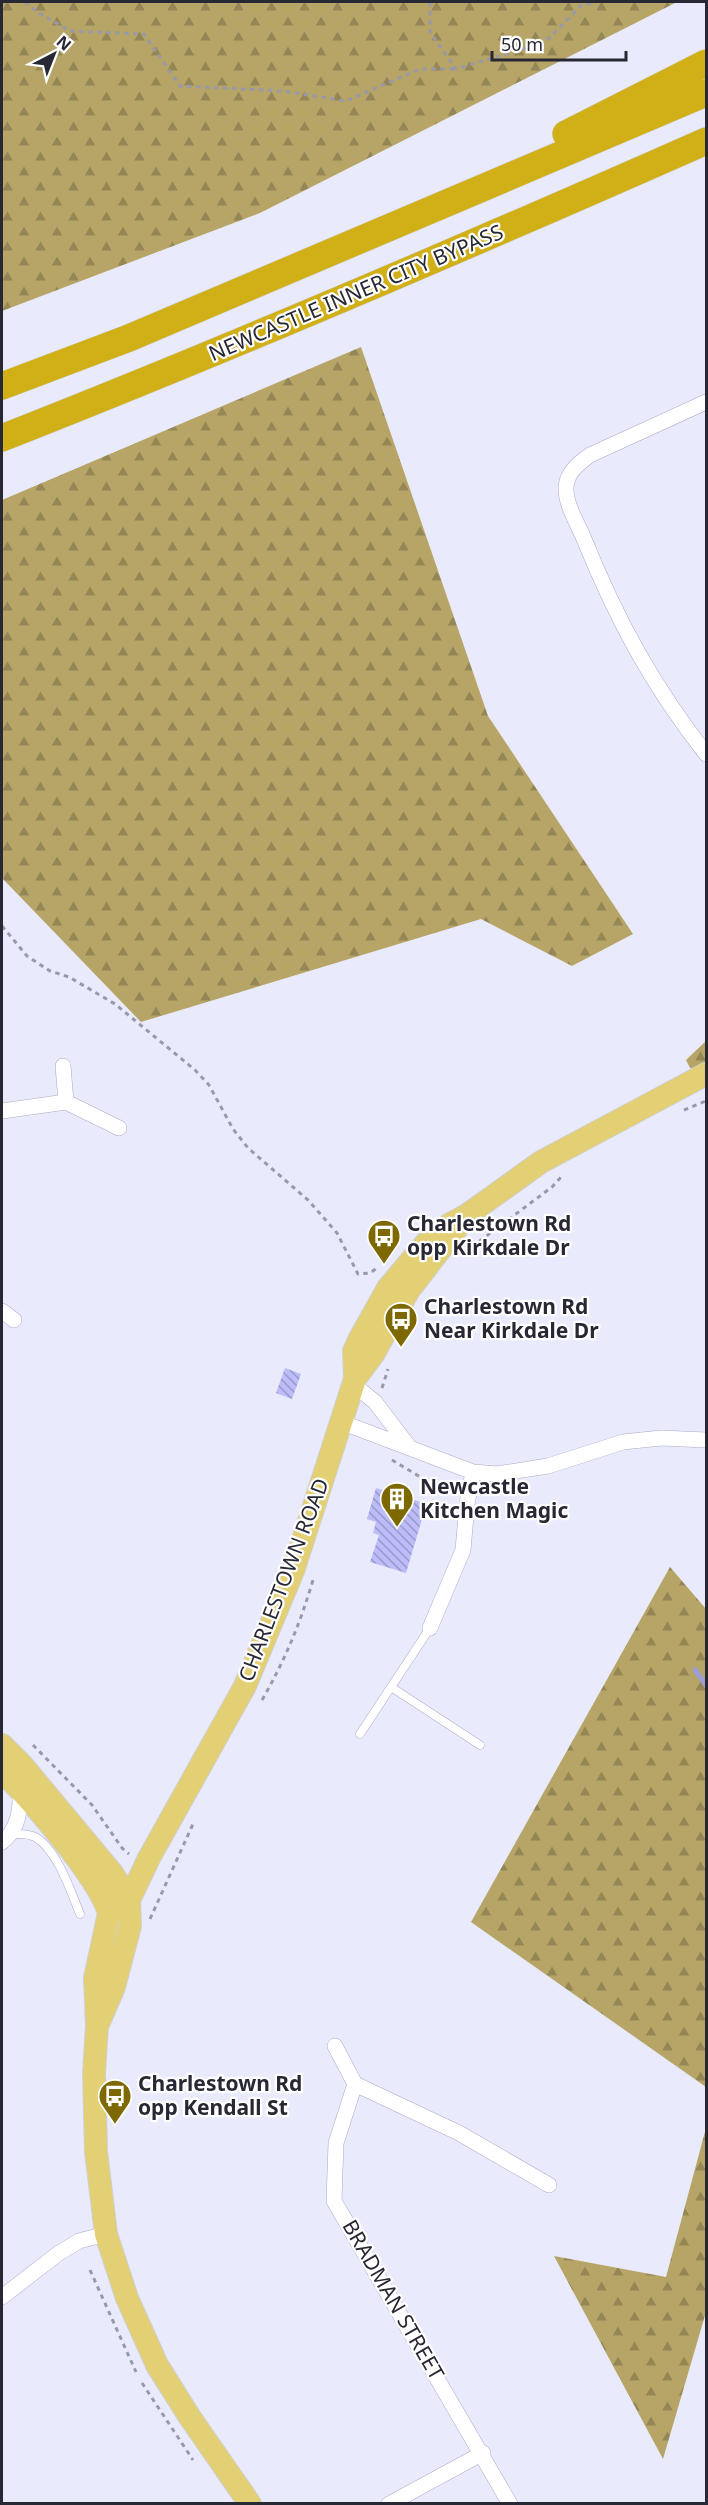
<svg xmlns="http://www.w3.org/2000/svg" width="708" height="2505" viewBox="0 0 708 2505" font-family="'Noto Sans',sans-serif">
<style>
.forest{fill:url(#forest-firs)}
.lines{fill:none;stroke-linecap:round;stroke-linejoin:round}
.stream{stroke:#9d9dd8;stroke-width:5}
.building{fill:url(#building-back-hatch)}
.lane-casing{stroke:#ababc8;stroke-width:9}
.street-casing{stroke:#ababc8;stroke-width:16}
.primary-casing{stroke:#d0d0d2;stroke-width:24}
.highway-casing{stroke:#d0d0d2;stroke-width:28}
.path{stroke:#9999a9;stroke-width:3;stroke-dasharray:4.5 4.5;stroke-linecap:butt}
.lane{stroke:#fff;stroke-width:8}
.street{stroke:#fff;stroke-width:15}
.primary{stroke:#e3cf74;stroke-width:22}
.highway{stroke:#d0af17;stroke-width:27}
.labels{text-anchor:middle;stroke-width:4.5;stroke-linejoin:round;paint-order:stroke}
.street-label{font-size:21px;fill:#282834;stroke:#fff}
.poi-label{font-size:21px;font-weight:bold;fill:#282834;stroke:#fff;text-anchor:start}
</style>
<defs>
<pattern id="forest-firs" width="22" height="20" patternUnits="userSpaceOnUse" patternTransform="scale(1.5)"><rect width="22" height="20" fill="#b6a566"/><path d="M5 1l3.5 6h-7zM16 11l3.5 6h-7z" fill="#948655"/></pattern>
<pattern id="building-back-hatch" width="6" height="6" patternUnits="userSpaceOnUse" patternTransform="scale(1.5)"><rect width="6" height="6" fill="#bbbcf8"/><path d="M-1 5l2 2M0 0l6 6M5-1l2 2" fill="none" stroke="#9899ca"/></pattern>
</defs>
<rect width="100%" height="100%" fill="#e9eafc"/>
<!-- forest -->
<path class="forest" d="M2,2H677L260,213L2,311Z
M361,347L488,716L633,934L572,966L481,919L141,1022L2,878V500Z
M706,1041V1062L696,1070L690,1068L686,1060Z
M670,1567L706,1609V2087L471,1922Z
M706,2128V2312L663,2459L554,2256L666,2277Z"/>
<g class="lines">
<!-- stream -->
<path class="stream" d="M695,1670L706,1685"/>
</g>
<!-- building -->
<path class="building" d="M285,1368L301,1374L292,1399L276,1393Z
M376,1488L421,1502L419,1507L425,1509L406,1573L370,1562L379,1535L373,1533L376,1522L367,1519Z"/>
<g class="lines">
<!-- lane casing -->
<g class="lane-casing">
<path id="lane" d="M391,1687L480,1745
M360,1734L430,1628
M12,1834C20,1834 28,1833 35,1837C57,1849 71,1892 80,1914"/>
</g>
<!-- street casing -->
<g class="street-casing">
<path id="street" d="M706,402L590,455C579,463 567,472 566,487C565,504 578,524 584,539C617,620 652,685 706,754
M63,1066L66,1102
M2,1111L66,1102L119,1128
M2,1311L14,1320
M353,1384L375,1402L410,1448
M341,1422L473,1472L497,1474L548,1466L623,1442L661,1438L706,1440
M430,1628L463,1550L467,1504L473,1472
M2,1842C18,1830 21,1811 20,1791
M335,2046L355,2084
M2,2297L59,2253L79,2241L106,2234
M389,2504L483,2453
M510,2504L334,2201L336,2143L355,2084L459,2133L549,2185"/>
</g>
<!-- primary casing -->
<g class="primary-casing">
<path id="primary" d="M355,1379L354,1351L360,1338L388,1288L426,1243L450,1224L467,1215L541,1162L706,1074
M2,1745L22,1765L112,1873L129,1900L130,1926L114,1987L99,2022
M2,1772C31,1799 98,1877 109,1913L95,1978L97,2026L94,2073L96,2151L106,2234L127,2298L157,2365L189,2416L250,2504
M109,1913L129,1900L149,1858L245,1686L293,1571L355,1379L374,1353L409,1290L467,1215"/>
</g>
<!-- highway casing -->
<g class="highway-casing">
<path id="highway" d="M566,134L706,63
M2,386L129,338L706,93
M2,438C239,345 473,244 706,141"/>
</g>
<!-- path -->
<path class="path" d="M25,2L37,12L70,31L144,34L180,86L283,91L346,101L420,69H456
M430,2V32L456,69L545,42L581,6L594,2
M2,926L27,956L50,971L69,977L115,1004L195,1070L209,1085L233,1129L248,1148L308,1200L337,1233L358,1274L370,1273L377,1268
M684,1110L706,1101
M465,1252L552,1187L563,1175
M382,1388L388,1369
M392,1460L432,1484L453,1490
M262,1700C285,1660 300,1624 313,1580
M33,1745L92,1805L122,1848L129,1854
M150,1919L193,1824
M90,2270L136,2372
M142,2383L193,2460"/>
<!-- lane -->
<use href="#lane" class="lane"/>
<!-- street -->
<use href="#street" class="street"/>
<!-- primary -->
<use href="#primary" class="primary"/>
<!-- highway -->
<use href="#highway" class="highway"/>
</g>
<!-- icons -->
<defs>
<g id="bus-pin" transform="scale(1.725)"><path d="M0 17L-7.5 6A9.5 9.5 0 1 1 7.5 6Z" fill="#7e6900" stroke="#fff"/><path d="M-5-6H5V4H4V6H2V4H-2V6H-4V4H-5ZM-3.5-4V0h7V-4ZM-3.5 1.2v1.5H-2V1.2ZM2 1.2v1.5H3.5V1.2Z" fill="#fff"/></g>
<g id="building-pin" transform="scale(1.725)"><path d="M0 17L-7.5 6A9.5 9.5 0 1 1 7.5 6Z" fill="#7e6900" stroke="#fff"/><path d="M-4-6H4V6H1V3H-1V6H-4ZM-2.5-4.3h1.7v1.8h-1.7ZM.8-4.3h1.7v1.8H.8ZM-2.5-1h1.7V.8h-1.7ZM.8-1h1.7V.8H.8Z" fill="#fff"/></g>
</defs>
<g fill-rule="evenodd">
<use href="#bus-pin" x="384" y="1236"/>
<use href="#bus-pin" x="401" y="1319"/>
<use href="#building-pin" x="397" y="1499"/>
<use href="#bus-pin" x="115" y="2096"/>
</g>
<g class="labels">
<!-- street labels -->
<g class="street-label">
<text transform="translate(356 293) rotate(-23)" y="7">NEWCASTLE INNER CITY BYPASS</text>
<text transform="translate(284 1580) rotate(-69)" y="7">CHARLESTOWN ROAD</text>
<text transform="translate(393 2300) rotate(60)" y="7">BRADMAN STREET</text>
</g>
<!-- poi labels -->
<g class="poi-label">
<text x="407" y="1231">Charlestown Rd<tspan x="407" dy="24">opp Kirkdale Dr</tspan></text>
<text x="424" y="1314">Charlestown Rd<tspan x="424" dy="24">Near Kirkdale Dr</tspan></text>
<text x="420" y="1494">Newcastle<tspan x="420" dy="24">Kitchen Magic</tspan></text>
<text x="138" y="2091">Charlestown Rd<tspan x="138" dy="24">opp Kendall St</tspan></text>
</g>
</g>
<!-- border -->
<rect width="708" height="2505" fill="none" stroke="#282834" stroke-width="6"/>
<!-- north arrow -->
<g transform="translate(54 54) rotate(42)" stroke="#ffffff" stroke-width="4.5" paint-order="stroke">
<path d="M0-4.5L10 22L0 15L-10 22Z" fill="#282834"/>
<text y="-9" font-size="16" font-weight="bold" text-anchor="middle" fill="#282834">N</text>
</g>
<!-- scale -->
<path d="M492 51v9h134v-9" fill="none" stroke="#282834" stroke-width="3"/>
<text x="501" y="51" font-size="18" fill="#282834" stroke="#ffffff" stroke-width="4.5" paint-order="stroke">50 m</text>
</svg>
